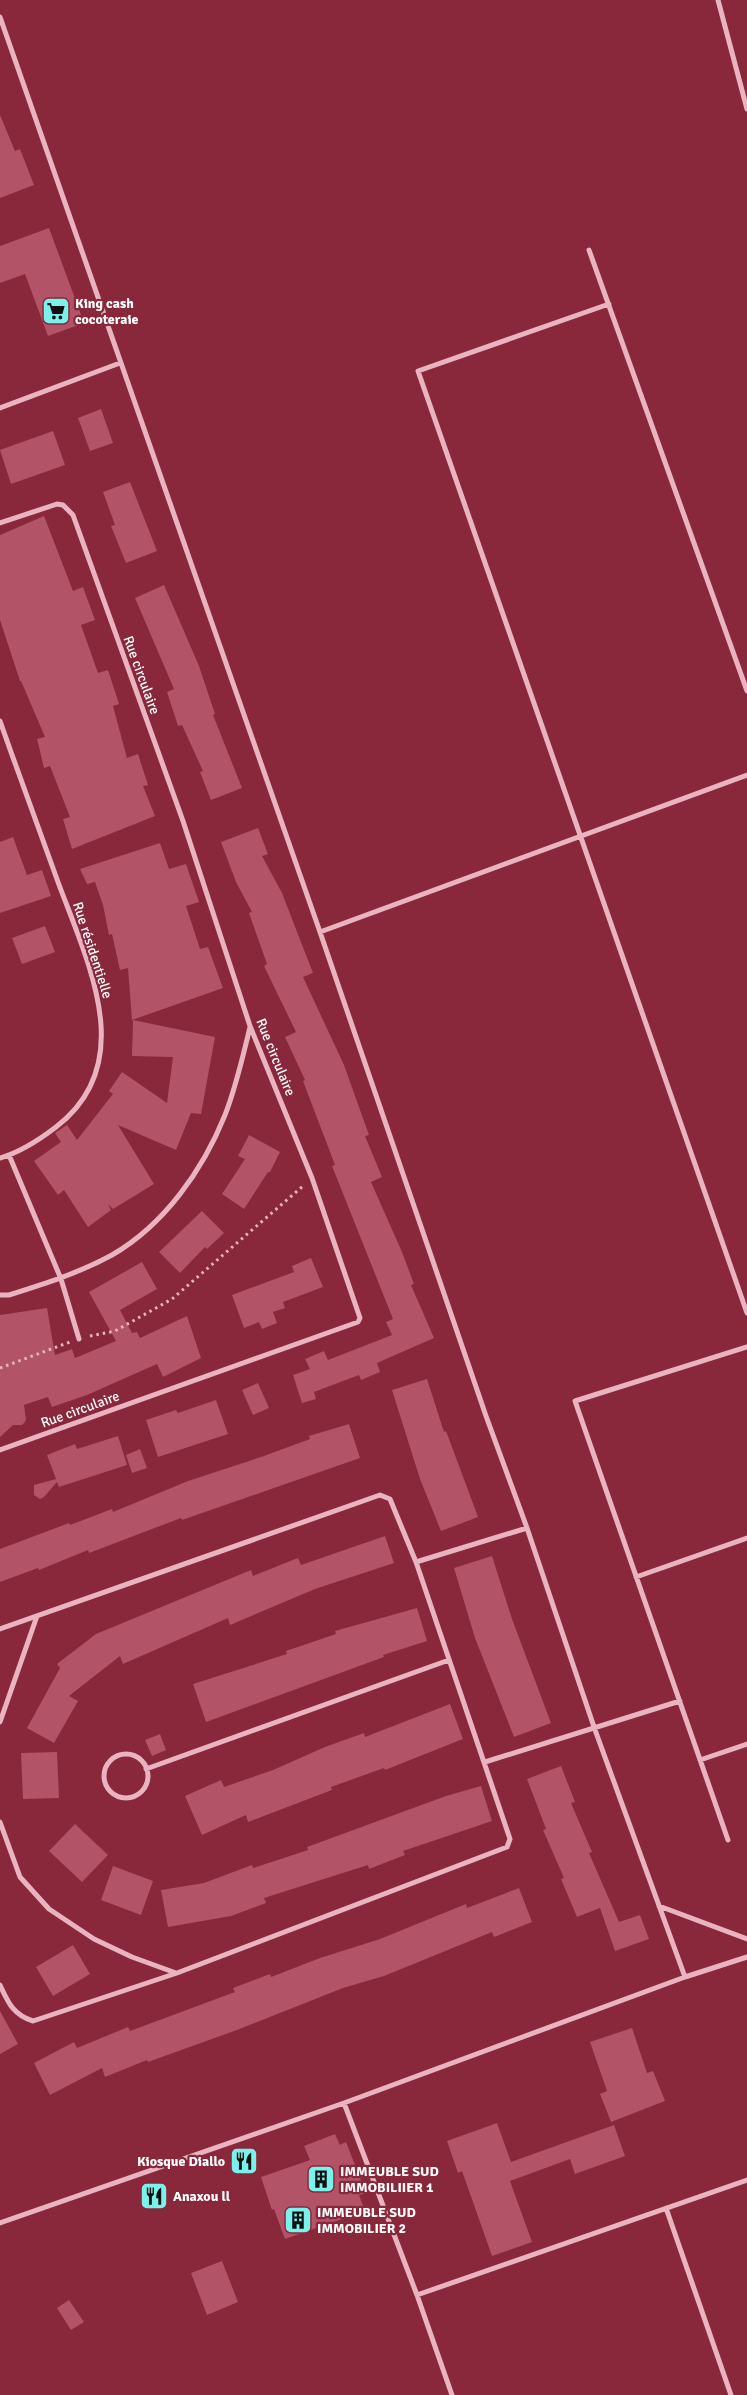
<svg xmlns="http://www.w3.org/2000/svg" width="747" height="2395" viewBox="0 0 747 2395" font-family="Signika,sans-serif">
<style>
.building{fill:#b25368}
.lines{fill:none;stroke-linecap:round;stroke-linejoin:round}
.path{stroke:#e9b4c0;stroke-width:3;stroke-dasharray:2.5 4;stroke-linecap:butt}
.street{stroke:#e9b4c0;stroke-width:5}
.labels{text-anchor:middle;stroke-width:4.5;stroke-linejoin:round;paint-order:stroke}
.poi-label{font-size:14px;font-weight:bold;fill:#fff;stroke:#89273b;text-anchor:start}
.street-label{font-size:14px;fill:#fff;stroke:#89273b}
</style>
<rect width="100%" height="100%" fill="#89273b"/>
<!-- building -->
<path class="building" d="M0,115L15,151L20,149L34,185L0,198Z
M49,228L84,323L48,336L25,274L0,283V246Z
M101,409L113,443L90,451L78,418Z
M53,431L65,465L11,484L0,450Z
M130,482L157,551L126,563L111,526L115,525L103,492Z
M44,516L73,591L83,587L95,620L81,625L98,673L108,670L119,704L113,706L127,758L138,754L148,785L143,786L155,816L72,849L63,819L70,817L50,766L44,768L37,739L45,737L21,681H20L0,620V535Z
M164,585L199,666L215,714L213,715L242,788L211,800L200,772L203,771L182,725L178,726L167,692L174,689L135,598Z
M258,828L268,854L262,856L282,893L313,973L303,977L344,1065L369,1135L365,1136L382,1177L371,1182L402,1252L414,1284L411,1285L434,1338L377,1363L380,1372L361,1380L359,1375L314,1392L316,1399L302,1403L293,1375L310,1369L305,1359L324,1351L328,1360L392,1335L386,1322L393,1319L332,1166L335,1165L303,1081L305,1080L285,1037L296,1032L264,966L267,964L249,913L252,912L236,882L221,842Z
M13,837L27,875L42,870L51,896L0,913V842Z
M160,843L169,869L186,864L199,902L186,906L200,949L208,947L223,988L132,1020L128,968L120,970L112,934L109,935L103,905L95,882L87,884L80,869Z
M45,926L55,952L22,964L12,938Z
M133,1020L215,1037L201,1114L191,1113L176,1150L118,1125L154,1184L113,1209L108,1204L111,1210L88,1227L64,1190L58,1195L34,1161L61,1142L55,1133L67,1125L77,1140L113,1094L109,1091L122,1072L167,1103L173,1057L132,1056Z
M249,1135L280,1152L270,1172H268L244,1209L222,1194L245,1159L238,1156Z
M202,1211L224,1233L207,1249L205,1247L180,1273L159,1252Z
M311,1258L323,1287L283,1302L285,1308L273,1312L277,1323L262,1329L259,1322L244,1328L232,1295L294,1272L292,1266Z
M142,1262L157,1289L120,1310L132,1333L137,1332L140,1338L187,1316L201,1358L163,1377L157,1364L87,1395L52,1407L48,1397L24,1405L26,1419L25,1422L22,1425H13L0,1437V1315L47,1308L55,1355L72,1349L75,1358L116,1341L89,1292Z
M427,1379L444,1432L446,1431L478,1517L441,1531L420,1479L392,1390Z
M258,1383L269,1408L253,1415L242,1390Z
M216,1400L228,1434L158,1457L146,1420L176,1410L178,1413Z
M349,1424L360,1458L182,1520L181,1518L89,1553L88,1550L39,1570L38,1568L0,1582V1549L69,1523L70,1525L112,1509L113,1512L188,1481L264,1456L310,1439L309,1436Z
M118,1436L127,1465L59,1487L57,1482L44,1497L40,1499L34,1495V1485L56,1479L47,1455L75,1444L77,1449Z
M140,1449L147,1468L132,1473L126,1455Z
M385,1536L394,1563L315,1589L230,1625L228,1618L123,1664L120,1656L69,1696L78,1701L54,1743L27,1728L60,1668L57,1664L96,1634L251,1570L253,1576L298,1558L301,1565Z
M492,1556L512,1619L551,1723L514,1737L475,1638L454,1568Z
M417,1608L427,1641L383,1655L384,1657L206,1722L193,1684L287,1654L286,1651L336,1634L335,1631Z
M450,1704L463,1739L385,1770L384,1768L331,1787L332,1790L248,1822L246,1815L202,1835L185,1796L221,1780L224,1787L273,1770L325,1747L364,1733L365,1737Z
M160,1734L166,1750L152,1756L145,1740Z
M57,1752L59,1798L23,1799L21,1753Z
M561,1766L575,1802L571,1803L592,1852L589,1853L619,1922L640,1915L649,1939L615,1951L600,1908L577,1917L561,1879L564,1878L543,1830L546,1829L527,1779Z
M481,1786L492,1821L403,1851L405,1855L369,1869L368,1865L264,1898L266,1903L231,1916L168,1927L161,1890L204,1883L252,1865L253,1868L308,1850L307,1847L446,1796Z
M75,1824L108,1855L82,1882L49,1851Z
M113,1866L153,1881L141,1915L101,1900Z
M519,1888L532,1922L494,1937L492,1932L384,1976L343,1988L237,2030L148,2062L147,2060L105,2077L102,2068L50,2095L34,2063L74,2042L77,2048L128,2027L130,2031L235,1992L233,1988L270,1974L271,1977L320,1958L380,1939L466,1904L467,1908Z
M73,1945L90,1974L53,1996L36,1967Z
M0,2011L18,2044L0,2054Z
M632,2028L647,2073L653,2071L665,2101L611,2122L600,2094L607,2091L590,2042Z
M497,2123L511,2162L614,2125L625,2156L575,2174L570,2159L510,2181L532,2242L492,2256L462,2171L458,2173L447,2141Z
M335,2134L340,2145L346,2142L366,2193L359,2195L365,2211L285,2239L274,2209L272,2210L261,2177L310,2160L304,2146Z
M222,2261L238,2302L207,2315L191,2273Z
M69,2300L84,2322L71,2330L57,2308Z"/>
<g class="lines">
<!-- path -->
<path class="path" d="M90,1336L115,1331L172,1299L303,1186
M0,1368L70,1342"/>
<!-- street -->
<path class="street" d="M718,0L747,109
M0,17L320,932L486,1416L527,1528L594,1727L685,1977
M589,250L747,691
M609,304L418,371L747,1313
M0,408L120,363
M0,523L57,504L63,505L73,515L183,821L250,1026L312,1178L360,1318L358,1322L0,1450
M0,721C19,775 39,829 58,882C87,961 140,1063 56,1127C39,1140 21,1152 0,1158
M320,932L747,775
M9,1155L61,1279L79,1339
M0,1295H9C44,1284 79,1273 112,1255C164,1225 203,1170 225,1115C236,1087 243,1056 250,1027
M416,1562L527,1528
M636,1577L747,1538
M0,1629L380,1495L390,1499L416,1562L510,1839L507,1847L177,1973L33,2021C13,2015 8,2002 0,1985
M0,1722L37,1616
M104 1776a22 22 0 1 1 44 0a22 22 0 1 1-44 0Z
M700,1760L747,1744
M485,1762L680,1701
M146,1769L449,1660
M0,1822L20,1877L49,1909L94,1939L132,1957L176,1973
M728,1840L575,1401L747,1347
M659,1906L747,1939
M344,2103L417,2295L452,2395
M666,2208L731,2395
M0,2223L344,2103L685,1977L747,1957
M417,2295L747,2180"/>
</g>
<!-- icons -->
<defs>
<g id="supermarket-square" transform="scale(1.4375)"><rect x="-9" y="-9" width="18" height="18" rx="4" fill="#79f2eb" stroke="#89273b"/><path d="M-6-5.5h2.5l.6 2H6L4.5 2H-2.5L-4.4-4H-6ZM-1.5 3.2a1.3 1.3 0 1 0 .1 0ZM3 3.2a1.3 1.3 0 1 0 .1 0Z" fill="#111"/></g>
<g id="restaurant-square" transform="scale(1.4375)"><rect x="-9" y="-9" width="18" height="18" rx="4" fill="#79f2eb" stroke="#89273b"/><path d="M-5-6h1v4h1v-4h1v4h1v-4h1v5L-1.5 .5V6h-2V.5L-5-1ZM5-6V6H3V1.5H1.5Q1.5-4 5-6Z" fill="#111"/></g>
<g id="building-square" transform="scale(1.4375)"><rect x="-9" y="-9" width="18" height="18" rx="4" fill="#79f2eb" stroke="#89273b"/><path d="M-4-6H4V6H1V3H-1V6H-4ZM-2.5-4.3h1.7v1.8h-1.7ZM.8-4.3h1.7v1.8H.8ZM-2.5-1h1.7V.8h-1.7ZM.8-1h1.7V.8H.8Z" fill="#111"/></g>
</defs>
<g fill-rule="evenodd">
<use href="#supermarket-square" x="56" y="311"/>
<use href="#restaurant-square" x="244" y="2161"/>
<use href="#building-square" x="321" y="2179"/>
<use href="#restaurant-square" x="154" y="2196"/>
<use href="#building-square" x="298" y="2220"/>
</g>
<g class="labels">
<!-- poi labels -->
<g class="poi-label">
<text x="75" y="308">King cash<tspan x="75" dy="16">cocoteraie</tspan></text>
<text x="225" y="2166" text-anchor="end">Kiosque Diallo</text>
<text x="340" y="2176">IMMEUBLE SUD<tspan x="340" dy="16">IMMOBILIIER 1</tspan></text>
<text x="173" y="2201">Anaxou ll</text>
<text x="317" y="2217">IMMEUBLE SUD<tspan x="317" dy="16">IMMOBILIER 2</tspan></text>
</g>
<!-- street labels -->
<g class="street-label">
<text transform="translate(142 675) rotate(70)" y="5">Rue circulaire</text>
<text transform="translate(93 950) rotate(72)" y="5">Rue résidentielle</text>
<text transform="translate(276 1057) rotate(68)" y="5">Rue circulaire</text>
<text transform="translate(80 1409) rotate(-20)" y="5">Rue circulaire</text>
</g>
</g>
</svg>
